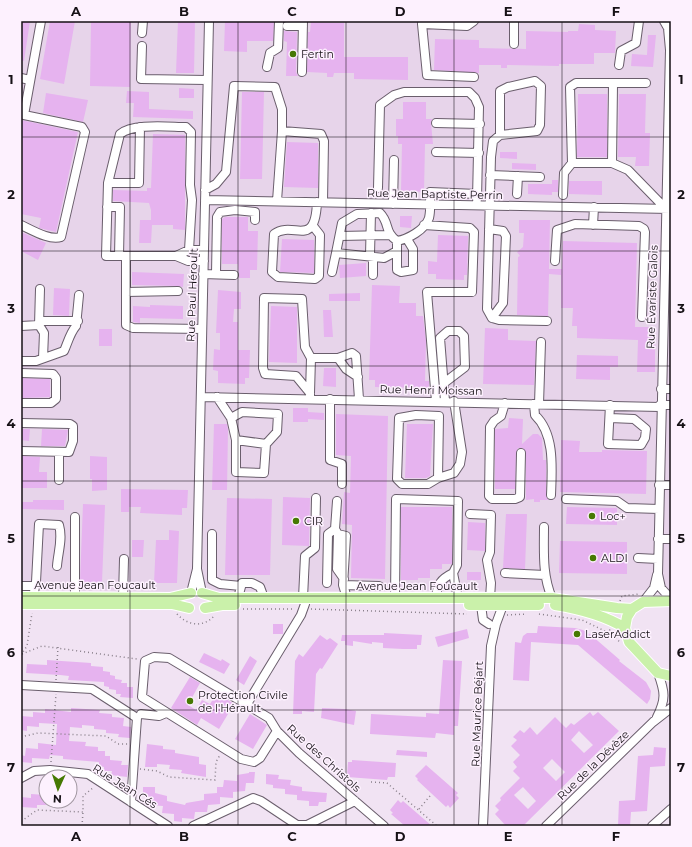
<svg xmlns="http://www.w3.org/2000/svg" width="692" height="847" viewBox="0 0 692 847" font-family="Montserrat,sans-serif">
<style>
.built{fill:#e7d4ea}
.building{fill:#e6b3ef;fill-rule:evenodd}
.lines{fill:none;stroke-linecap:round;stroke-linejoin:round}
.minor-casing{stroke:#6a5e6c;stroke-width:10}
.major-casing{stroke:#fff;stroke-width:12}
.path{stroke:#8a808b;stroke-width:1.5;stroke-dasharray:1 3;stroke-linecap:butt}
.minor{stroke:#fff;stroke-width:8}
.major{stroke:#caf1aa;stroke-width:10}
.grid{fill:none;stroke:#161116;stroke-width:1;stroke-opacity:0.55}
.poi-dot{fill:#467903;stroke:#fdf1fe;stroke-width:1.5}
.labels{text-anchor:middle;stroke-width:3;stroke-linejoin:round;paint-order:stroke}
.poi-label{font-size:11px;fill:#161116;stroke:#fdf1fe;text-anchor:start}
.street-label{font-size:11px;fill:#161116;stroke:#fdf1fe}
.neatline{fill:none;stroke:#161116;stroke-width:1.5}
.grid-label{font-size:13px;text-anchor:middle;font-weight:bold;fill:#161116}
</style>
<rect width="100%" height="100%" fill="#f1e3f3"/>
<!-- built -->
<path class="built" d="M21,21H671V590L147,592L21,590Z"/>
<!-- building -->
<path class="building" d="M21,21H30L24,61L21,60Z
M50,21H75L64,84L40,79Z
M91,21H131L130,87L90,86Z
M178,21H195L194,73H176Z
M225,21H274L273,41H247V52L224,51Z
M311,22L344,23V57H408V80L354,79V73H334L333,77H327V73L307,72L308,32H310Z
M579,24L595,25V30L616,31L615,53H594V64H559V66L507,65V68H501V65H479V73L434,70L435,39L479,40V48L526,49V31L568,32V31H578Z
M284,31L297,32L296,72L298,76H286L287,42L284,41Z
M648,35H656L653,67L631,66L632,54L647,55Z
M179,88L194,89V98H179Z
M127,91L149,92V109L193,111V119L133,117L134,103H126Z
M242,92H264L262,179H240Z
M46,93L88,100L83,122L43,113Z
M578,94H607V157H577Z
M619,94H646L645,133H650L649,166H635L636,157H618Z
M403,102H426V119H432L431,123L433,144H425L424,192L401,191L402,144H398V136H396V119H403Z
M21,120L78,132L56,232L39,228L41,218L21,214Z
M153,134L185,135V230L173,229V225H152L151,243H139L140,220H151V210L149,203L113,201V190L147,191V188H151Z
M287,142L318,143V188L284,187Z
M500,152H517V159L500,158Z
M512,163L536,164V170L512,169Z
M552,180H558V192H552V195L528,194V184H552Z
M569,181H602V195L569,194Z
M400,216H412L411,228L400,227Z
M225,217H248V231H258L257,270H250V278H239L238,264H222V219Z
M519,220H550L549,269H562L563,241L637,243L635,327H655V372H637L638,340L577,338V326H572L573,308H561V275L549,274L548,316L517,315L518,257L520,256L517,252L523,247L524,233H519Z
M21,232L46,243L38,260L21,251Z
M438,235L468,236L467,275H464V280L436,279V274H428V261L437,262Z
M282,239L314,240V273L280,272Z
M366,263V276L340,278L339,265Z
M132,272L184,274L183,287L178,286L132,285Z
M372,285L400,286L399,303H416V316H423L426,341L425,381H429V388L375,387V380H369Z
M54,288L70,289L69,316L53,315Z
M218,290L241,292V309H234L233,322H238V350H250L249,378H245V384L218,383V371L213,370L214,349L220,350V333H216Z
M360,293V301H329V294Z
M150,305L183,306V319L140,318V323L133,322V306L150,307Z
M271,306L297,307V363L269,362Z
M323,310H331L333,337H324Z
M485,328L508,329V340L536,341L534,385L483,384Z
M99,329H112V346H99Z
M577,355L618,356V367H610V380L576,379Z
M324,368H336V387L323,386Z
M21,378L50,379V397L21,398Z
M293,408H308V412L324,413V420L308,419V422H293Z
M336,414L388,416L385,579L351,578L352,525L342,524L344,492L350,493L351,456L336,455Z
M509,418L523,419L522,444L533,434H538L542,438L543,460H546V495L548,500H540V502H534V499L526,500V453L522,448H518L516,452L515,489H495V429L508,428Z
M214,424H227L228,430L227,490H212Z
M407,424H433L430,476L426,478H405Z
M21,429H30L29,441L21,440Z
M42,429L68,430L65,446H41Z
M561,440L580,441L579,452H602V450L647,451L646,494L560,492Z
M21,456L40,457L39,472H47V488H21Z
M90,456L107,457V490L92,491V479H90Z
M121,489L188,490L187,508H182V515L140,513L141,507H129V512H121Z
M283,497L310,498L309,546L282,545Z
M227,498L272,499L270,575H225Z
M33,500H64V510L21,509V502H33Z
M83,504L105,505L102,583L80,582Z
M401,507H452V564H442V569H430V578H418V580H401Z
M567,507L617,508V525L566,524Z
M506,514H527L525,569L503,568Z
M468,522L485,523V551L467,550Z
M169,530L179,531L177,583H154L156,540H169Z
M132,540H144L143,557H132Z
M560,541L627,542V574L559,573Z
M467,572H481V580H467Z
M273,624H283V634H273Z
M538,626L575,628L583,630L591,635L620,660L619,661L646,682L651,691L650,699L647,704L578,645L531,642L529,681L513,680L515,642L521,643L523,636L527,633H537Z
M467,629L469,638L438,647L435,637Z
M384,633L422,635L421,645H417V649H403L383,648V643L372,642V644L353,641V646L345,645V641H341L342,635H384Z
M320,635L327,640L330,638L338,644L322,669L320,668L316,674L314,712L302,711V714H293L295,661L299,654L303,657Z
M204,653L221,661L222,659L230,664L224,674L199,662Z
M250,656L257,661L244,685L236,680Z
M47,660L91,663V666L103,667V671L110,672V675L115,676V679L122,680L121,683H127V687H133V698L120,697L121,694H116V690L109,689V687L104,686V682L68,680L69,676L60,675L26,673L27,664L47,665Z
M443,660L462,661L458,726H454V735L436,733L435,738L370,734L371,714L426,717V713L439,714Z
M190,677L200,683L188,705L196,710L202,700L210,704L217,693L234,704L219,729L201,718L197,725L171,708Z
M71,708L100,710L99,713L112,714V717L124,718L123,726L131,727L130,738L118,737L119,734L106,733V730L94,729V726L82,725V728L70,727L69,741L86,742L85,746L98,747V751H105V756H110V760L122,761L121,765H128L127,777L111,775L112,771H104V767L99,766V762L63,759V756L50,755L49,759L32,758V763L21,762V755L25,756L26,748L38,749V743L56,745L57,724L39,723V727L27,726V731L21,730V716L33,717V712L45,713V709L71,712Z
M322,708L345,709L356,711L354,725L321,718Z
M590,712L593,716L598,712L619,731L523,826H506L495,814L499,810L495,806L501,800L500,798L520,778L513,771L517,767L513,762L520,755L511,746L517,740L513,737L520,730L524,733L530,727L537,735L555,717L566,728L571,723L574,725ZM579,731L593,745L584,753L571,740ZM552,759L565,772L556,781L543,768ZM523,787L536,801L528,809L514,795Z
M250,714L267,725L253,749L235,739Z
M147,744L163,746V749L175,750V753L199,757V764L206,765V777L181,773L182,770L169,769L170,765L157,764V767H145Z
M654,747L666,748L665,766L650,767L647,811L631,812L630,826H618L619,801L635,800L638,756L653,755Z
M397,750L427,752V757L396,755Z
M352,760L396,763L395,777H388L387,780L347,777L348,762H352Z
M426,765L458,793L456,795L459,798L450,808L448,805L446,807L417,780L418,779L415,776Z
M249,772H255L254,783H246L245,791L233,792V798L220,797V804L208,805L207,812H195L194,819L182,818V822L174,821V814L162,813L163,806L150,805L151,797H148V794H143V787H155V793L167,796V801L185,805L186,803L204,800V794L217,793V787H223L224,780L237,781V775L249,773Z
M266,774L279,775L278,779L291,780L290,785L302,787V791L327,793L326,802H319L318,806H309V801L297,800V795L285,794V789L273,788V785L266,784Z
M31,794L46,795V805H37V808L21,807V797L31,798Z
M398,800L401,803L403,801L432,826H405L391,814L393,813L390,810Z"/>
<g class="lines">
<!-- minor casing -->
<g class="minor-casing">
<path id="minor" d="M664,21L668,28L670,50L658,574L661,588L671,599
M287,26H303
M142,33L143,21
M514,44V21
M142,46L141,79L207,80
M619,65L621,51L636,43L639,21
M267,67L270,53L278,48L279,21
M302,72L303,21
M474,77L427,75L422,24L467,26L474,21
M21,78L30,80
M613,85L612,163L628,170L666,209
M21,114L24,115L41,21
M436,123L480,124
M282,131L321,134L324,141L323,202
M500,135V91L508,87L535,81L541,86L540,125L537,131L500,135L493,141L491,157L487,309L492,318L499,320L547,321
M436,152L479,153
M572,163L570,87L576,83H646
M490,175L540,177
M108,183H139L140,127
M378,188L380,105L394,95L404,92H469L475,98L479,107L477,199
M205,190L216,184L226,172L234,86L275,87L282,109V131L277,201
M517,194L518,176
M563,195L564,173L572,163H612
M205,200L670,209
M393,204L394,160
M107,207H120L119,256
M21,225C32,230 50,241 61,237L85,132L82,127L24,115
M424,225L470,228L474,232L472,292H427L436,401
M593,225L594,207
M313,226L320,235L319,276L315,279L278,277L272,272L274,234C294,220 315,250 317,202
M489,229L503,231L506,236L503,303L492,318
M340,236L389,235
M397,241V251L384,258L336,253L342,223L357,214L380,213C390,223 384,232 397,241C408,239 425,230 429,218C431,210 430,200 430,192L477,194
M189,250L192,200L190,185L191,132L186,127C169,127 133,123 120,134L108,183L106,256H176L188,261H204
M397,251V270L401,272L413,270V249L407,239
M370,255L371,213
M126,256V292L178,291
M176,256L189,250H204
M555,261L557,230L575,224L639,226L644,229L645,232L642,317
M332,272L336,253
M203,274L234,275
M216,274L217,217L220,212L235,210L255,212V220
M373,275V257
M40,289L39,325L44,333L43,358
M126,292V325L133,328L202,329
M39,321H78
M21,326L39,325
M311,358H338L346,369L358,377
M338,358L352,353L356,356L359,399
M21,361H36L64,351C68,342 70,333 76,326L79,295
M21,373L53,374L56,378V399L51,403H21
M444,383L465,367L464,336L459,331H448L440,338L445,401
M661,389H671
M201,397L660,407
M217,397L231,418L236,440V472L264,473L266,444L277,432L278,414L242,412L231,418
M310,398V393L311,358L305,347L302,299L264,298L263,368L265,374L296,376L310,393
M330,399V460L342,464V484
M505,403L501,416L494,421L490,427L489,496L492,499H515L520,497L521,453
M534,404L535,415C555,434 552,468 551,495
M539,404L541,342
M660,405H671
M610,418L634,419L646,429L645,438L641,445L608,444L610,405
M21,423L70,424L73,426V441L69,452L21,451
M236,440L266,444
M438,478L439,416L416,415L399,418L397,479L402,484H428L438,478L454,473L460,464L462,452L454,401
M59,480V452
M659,485H671
M566,499L617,501L627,508L659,509
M337,501L335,529L338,534L346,536L343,585L347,598
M470,514L491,515L490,552L487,560L491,583L490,598
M544,527C544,551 542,575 552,598
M212,534V580L220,584L241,586
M338,534L337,569L344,579
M658,539H671
M638,558L658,559
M197,569L209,21
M505,573L545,575
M327,583L328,534L335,529
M343,585L379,586
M21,586H35
M191,593L197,569L202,593
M33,597L36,582L39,524L59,525C63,539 58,552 57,566
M75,597V517
M123,597L124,559
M238,598L242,583H252L260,587L264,598
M303,598L305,556L315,548L316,498
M395,598L396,499L458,501L457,565L453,573L458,598
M436,598C437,584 441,579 453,573
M643,602L654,588L657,575
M481,605L483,620L489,624
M21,685L92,689L137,718L131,802
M247,704L301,615L305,604
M141,714L159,716L166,713
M657,717C666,699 665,692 658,673
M277,731L260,758L254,762L241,759L142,697L145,661L154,657L169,658L269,718L277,731L299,753L384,826
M21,778L34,771L50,770L88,774L168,826
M193,826L253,798L261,801L297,825H307L355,801
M483,826L491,646L496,624L503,605
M546,826L653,722L671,708
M652,826L671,809"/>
</g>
<!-- major casing -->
<g class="major-casing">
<path id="major" d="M202,593L219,598H552L617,608L632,609
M21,597L170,598L191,593
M671,601L643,602L632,609L627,617L625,628L629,642L658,673L671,676
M21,604H172L189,608
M469,605H539
M555,605C580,609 604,615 625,628
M205,608L222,605H235"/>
</g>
<!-- path -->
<path class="path" d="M620,601L622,596L639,594
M243,609H295
M311,609L467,614
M177,614C188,626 204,628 215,615
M539,614L582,620L609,633L610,629
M507,615L527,614
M609,633L620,642
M22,654L42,646L137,659
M21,655L27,646L32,613
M56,680L58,647
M21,737L38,733L106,736L118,744H128
M51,762L56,694
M140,769L157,771L169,777L215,780L216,762L220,755
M371,782L387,783L437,826
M419,809L430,796
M21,820H23L37,810L83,812V796L94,787
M82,826L83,812"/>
<!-- minor -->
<use href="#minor" class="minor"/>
<!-- major -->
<use href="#major" class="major"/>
</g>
<!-- grid -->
<path class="grid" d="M130,21V826M238,21V826M346,21V826M454,21V826M562,21V826M21,137H671M21,251H671M21,366H671M21,481H671M21,596H671M21,710H671"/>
<!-- markers -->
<g class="poi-dot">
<circle cx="293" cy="54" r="4"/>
<circle cx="592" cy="516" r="4"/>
<circle cx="296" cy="521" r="4"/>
<circle cx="593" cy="558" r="4"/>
<circle cx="577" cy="634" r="4"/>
<circle cx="190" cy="701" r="4"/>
</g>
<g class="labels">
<!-- poi labels -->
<g class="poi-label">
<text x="301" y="58">Fertin</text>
<text x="600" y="520">Loc+</text>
<text x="304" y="525">CIR</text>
<text x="601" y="562">ALDI</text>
<text x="585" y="638">LaserAddict</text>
<text x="198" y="699">Protection Civile<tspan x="198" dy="13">de l'Hérault</tspan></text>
</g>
<!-- street labels -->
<g class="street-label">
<text transform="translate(435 194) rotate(1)" y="4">Rue Jean Baptiste Perrin</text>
<text transform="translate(192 295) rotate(-88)" y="4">Rue Paul Héroult</text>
<text transform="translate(652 297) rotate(-88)" y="4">Rue Évariste Galois</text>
<text transform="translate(431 390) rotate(1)" y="4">Rue Henri Moissan</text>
<text x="95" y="589">Avenue Jean Foucault</text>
<text x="417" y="590">Avenue Jean Foucault</text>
<text transform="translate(477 714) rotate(-88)" y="4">Rue Maurice Béjart</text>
<text transform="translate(324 758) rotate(42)" y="4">Rue des Christols</text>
<text transform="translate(593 765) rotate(-44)" y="4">Rue de la Dévèze</text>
<text transform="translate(125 786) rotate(32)" y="4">Rue Jean Cés</text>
</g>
</g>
<!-- border -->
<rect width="692" height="847" fill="none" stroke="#fdf1fe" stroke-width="44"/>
<!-- north arrow -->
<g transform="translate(58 789) rotate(183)"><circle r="19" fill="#fdf1fe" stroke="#a197a1"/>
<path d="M0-3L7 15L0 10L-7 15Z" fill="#467903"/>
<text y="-6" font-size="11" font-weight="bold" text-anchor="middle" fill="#161116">N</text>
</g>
<rect x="22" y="22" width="648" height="803" class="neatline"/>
<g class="grid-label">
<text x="76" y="16">A</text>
<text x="184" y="16">B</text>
<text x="292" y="16">C</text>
<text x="400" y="16">D</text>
<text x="508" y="16">E</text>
<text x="616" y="16">F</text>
<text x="11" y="84">1</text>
<text x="681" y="84">1</text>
<text x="11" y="199">2</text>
<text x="681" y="199">2</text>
<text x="11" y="313">3</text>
<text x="681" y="313">3</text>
<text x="11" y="428">4</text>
<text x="681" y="428">4</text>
<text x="11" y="543">5</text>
<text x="681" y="543">5</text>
<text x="11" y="657">6</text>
<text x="681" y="657">6</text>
<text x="11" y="772">7</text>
<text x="681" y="772">7</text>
<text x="76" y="841">A</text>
<text x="184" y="841">B</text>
<text x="292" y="841">C</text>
<text x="400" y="841">D</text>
<text x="508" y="841">E</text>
<text x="616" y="841">F</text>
</g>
</svg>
